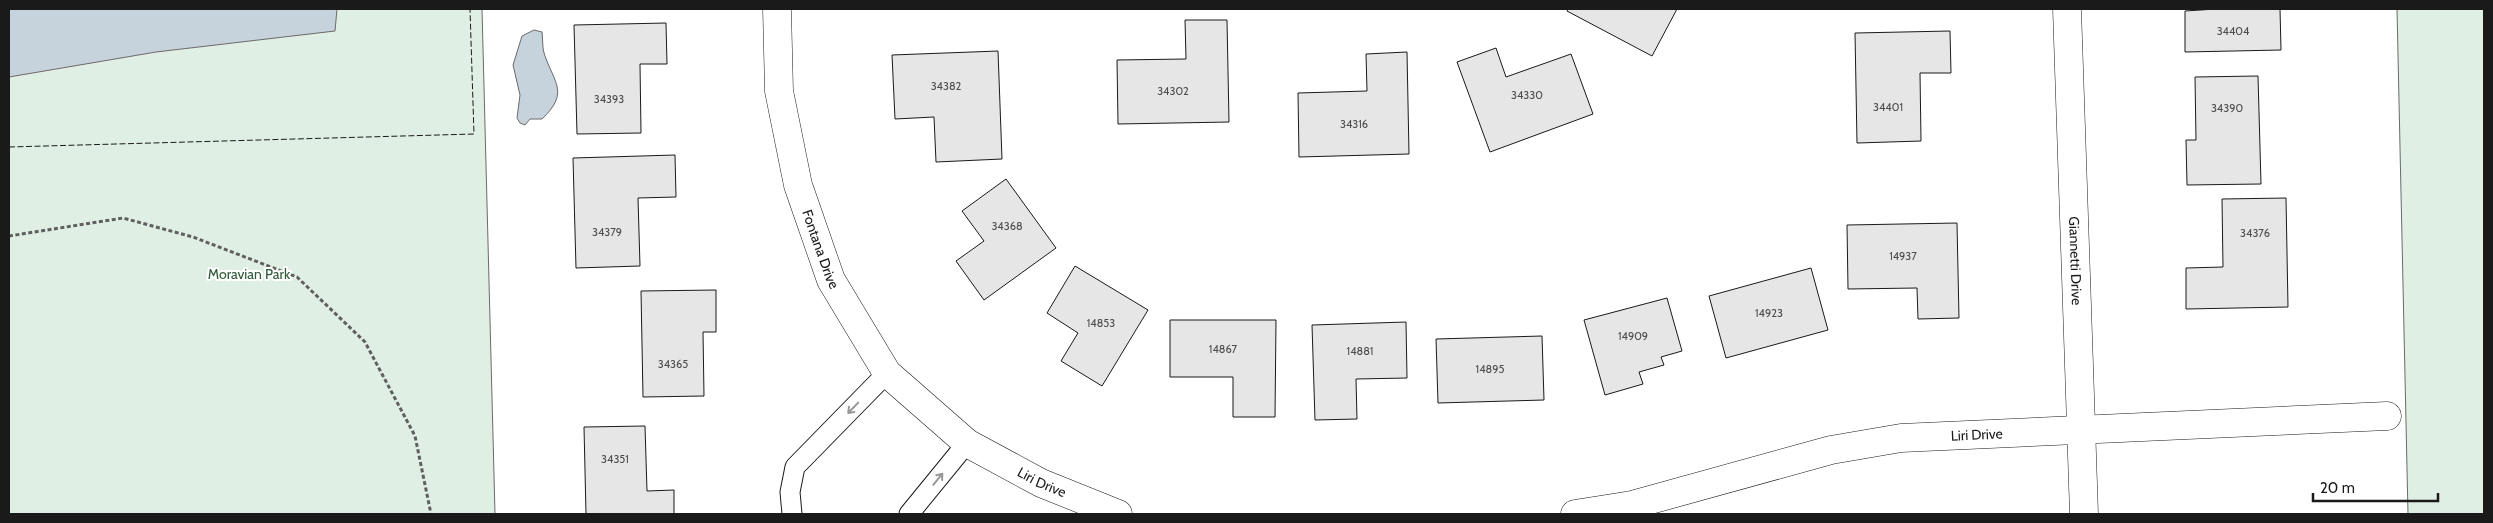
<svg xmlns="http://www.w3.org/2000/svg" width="2493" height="523" viewBox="0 0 2493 523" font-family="Cabin,sans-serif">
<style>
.green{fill:#e0efe3;stroke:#6a6a6a}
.water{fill:#c6d2dc;stroke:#6a6a6a}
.building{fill:#e6e6e6;stroke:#1a1a1a}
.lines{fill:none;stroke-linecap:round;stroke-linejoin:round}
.lane-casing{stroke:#1a1a1a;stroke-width:21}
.street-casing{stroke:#1a1a1a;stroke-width:29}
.path{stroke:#5f5f5f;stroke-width:3;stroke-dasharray:4 2.5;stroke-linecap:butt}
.lane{stroke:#fff;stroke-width:19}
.street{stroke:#fff;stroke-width:28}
.fence{stroke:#1a1a1a;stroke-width:1;stroke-dasharray:6 2.5;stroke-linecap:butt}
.oneway{stroke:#989898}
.labels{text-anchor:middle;stroke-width:4;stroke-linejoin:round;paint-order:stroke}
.number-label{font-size:11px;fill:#4d4d4d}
.street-label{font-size:14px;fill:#1a1a1a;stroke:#fff}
.park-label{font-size:14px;fill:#2b5a34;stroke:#fff}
</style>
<rect width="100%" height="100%" fill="#fff"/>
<!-- green -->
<path class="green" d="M9,9H482L495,514H9Z
M2397,9H2484V514H2408Z"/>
<!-- water -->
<path class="water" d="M9,9H337L335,31L156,52L9,77Z
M534,30L542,32C543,40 542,48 545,56C555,84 569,93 542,119H530L525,125L520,123L517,118L520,95L513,65L522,36Z"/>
<!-- building -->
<path class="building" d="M1568,9H1677L1652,56L1567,11Z
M2216,9H2280L2281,50L2185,52V11Z
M1185,20H1227L1229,122L1118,124L1117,60L1186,59Z
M666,23L667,64H640L641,133L577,134L574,25Z
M1950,31L1951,73H1920L1921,141L1857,143L1855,33Z
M1496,48L1506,77L1571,54L1593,114L1490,152L1457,62Z
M998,51L1002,159L936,162L934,117L895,119L892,55Z
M1407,52L1409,154L1299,157L1298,93L1367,91L1366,54Z
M2258,76L2261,184L2187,185L2186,140H2196L2195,77Z
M675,155L676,197L638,198L640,266L576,268L573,158Z
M1006,179L1056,248L984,300L956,261L984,241L962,211Z
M2286,198L2288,307L2186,309V268L2223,267L2222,199Z
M1957,223L1959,318L1918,319L1917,288L1848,289L1847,225Z
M1075,266L1148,310L1102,386L1061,361L1078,333L1047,313Z
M1811,268L1828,330L1726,358L1709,296Z
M716,290V332H703L704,396L643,397L641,291Z
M1667,298L1682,351L1661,357L1664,365L1639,372L1643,384L1605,395L1584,320Z
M1170,320H1276L1275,417H1233V377H1170Z
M1406,322L1407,378L1356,379L1357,419L1315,420L1312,325Z
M1542,336L1544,400L1438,403L1436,339Z
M645,426L647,491L674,490V514H586L584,427Z"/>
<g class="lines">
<!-- lane casing -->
<g class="lane-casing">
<path id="lane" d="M792,514L790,492L795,467L887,373
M909,514L967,443"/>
</g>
<!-- street casing -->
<g class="street-casing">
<g id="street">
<path id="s1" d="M777,9L779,91L798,185L831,280L887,373L967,443L1041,483L1118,514"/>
<path id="s2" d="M2067,9L2084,514"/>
<path id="s3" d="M1575,514L1632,505L1831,450L1901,438L2387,416"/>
</g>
</g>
<!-- path -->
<path class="path" d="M9,236L123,218L193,237L297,277L365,342L415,436L431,514"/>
<!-- lane -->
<use href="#lane" class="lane"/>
<!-- street -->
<use href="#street" class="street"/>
<!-- fence -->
<path class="fence" d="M9,147L474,134L470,9"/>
</g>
<!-- one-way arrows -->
<defs><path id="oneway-shaft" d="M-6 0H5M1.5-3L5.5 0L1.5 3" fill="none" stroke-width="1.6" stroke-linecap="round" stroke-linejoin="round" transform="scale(1.25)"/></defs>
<g class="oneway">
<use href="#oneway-shaft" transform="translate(853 408) rotate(134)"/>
<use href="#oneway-shaft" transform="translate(938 479) rotate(-51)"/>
</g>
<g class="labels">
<!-- number labels -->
<g class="number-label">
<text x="2233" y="35">34404</text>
<text x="946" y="90">34382</text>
<text x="1173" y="95">34302</text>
<text x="1527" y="99">34330</text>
<text x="609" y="103">34393</text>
<text x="1888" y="111">34401</text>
<text x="2227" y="112">34390</text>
<text x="1354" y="128">34316</text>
<text x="1007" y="230">34368</text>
<text x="607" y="236">34379</text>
<text x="2255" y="237">34376</text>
<text x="1903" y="260">14937</text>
<text x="1769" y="317">14923</text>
<text x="1101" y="327">14853</text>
<text x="1633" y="340">14909</text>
<text x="1223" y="353">14867</text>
<text x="1360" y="355">14881</text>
<text x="673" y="368">34365</text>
<text x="1490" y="373">14895</text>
<text x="615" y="463">34351</text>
</g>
<!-- street labels -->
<g class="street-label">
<text dy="5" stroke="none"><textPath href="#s1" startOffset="246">Fontana Drive</textPath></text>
<text dy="5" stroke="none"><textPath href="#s2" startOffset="252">Giannetti Drive</textPath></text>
<text dy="5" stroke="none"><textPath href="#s3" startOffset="411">Liri Drive</textPath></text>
<text dy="5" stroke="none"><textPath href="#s1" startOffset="578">Liri Drive</textPath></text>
</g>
<!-- park labels -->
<g class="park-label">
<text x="249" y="279">Moravian Park</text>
</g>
</g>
<!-- border -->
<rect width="2493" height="523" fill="none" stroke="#1a1a1a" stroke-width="20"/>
<!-- scale -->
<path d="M2313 493v8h125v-8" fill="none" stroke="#1a1a1a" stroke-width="2.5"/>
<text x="2320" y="493" font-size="15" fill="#1a1a1a" stroke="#ffffff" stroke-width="4" paint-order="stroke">20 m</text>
</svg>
